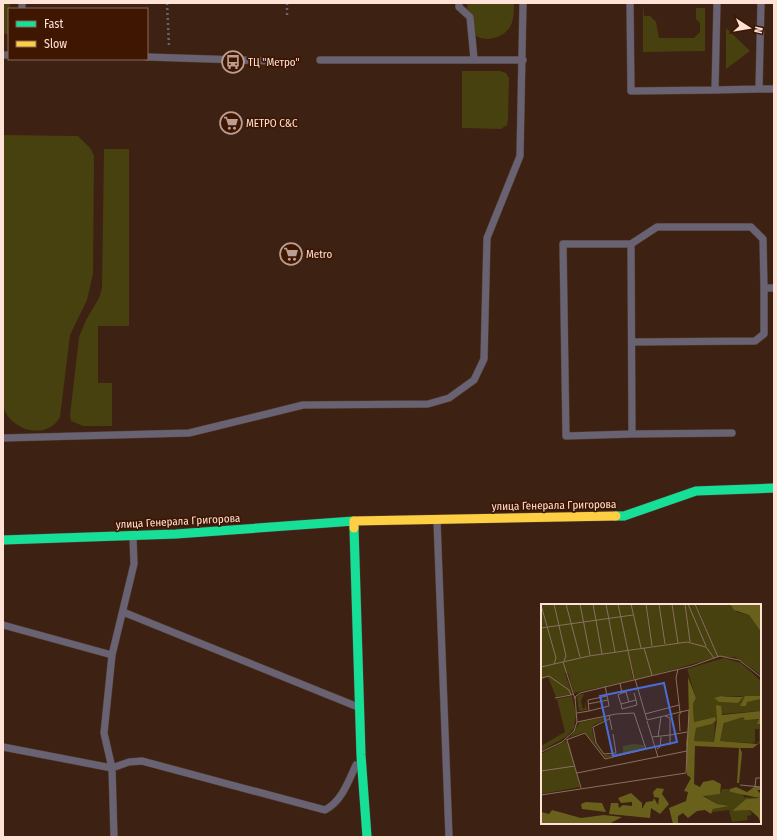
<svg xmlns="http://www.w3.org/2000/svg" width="777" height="840" viewBox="0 0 777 840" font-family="'Fira Sans Condensed',sans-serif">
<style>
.green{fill:#47410f}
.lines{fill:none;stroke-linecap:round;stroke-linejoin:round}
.lane-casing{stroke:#543d31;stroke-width:8}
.fast-casing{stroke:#543d31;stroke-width:10}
.slow-casing{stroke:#543d31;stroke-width:10}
.path{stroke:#6d646a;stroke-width:2.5;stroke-dasharray:2 3;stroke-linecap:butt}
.lane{stroke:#686273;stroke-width:7}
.fast{stroke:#16e098;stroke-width:9}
.slow{stroke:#ffcf43;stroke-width:9}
.labels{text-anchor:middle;stroke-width:3.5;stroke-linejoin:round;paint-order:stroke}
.poi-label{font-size:11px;fill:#fde2d5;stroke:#3e1602;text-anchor:start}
.street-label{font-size:11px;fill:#fde2d5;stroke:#3e1602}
.inset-road{fill:none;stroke:#8a6e60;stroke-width:1}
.view{fill:#4a6cd7;fill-opacity:0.15;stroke:#4a6cd7;stroke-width:2}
.inset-edge{fill:none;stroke:#fde2d5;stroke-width:2}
</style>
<rect width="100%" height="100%" fill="#3d2112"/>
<!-- green -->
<path class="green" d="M3,3H10L9,35L3,33Z
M467,3H514C514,11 514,20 510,27C503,39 479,45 471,30C467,23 468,11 467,3Z
M643,3L644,16H650L656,22L659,38H694L700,32V23L696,19V8H705V51L643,52Z
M726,28L750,51L726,69Z
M462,71H500L506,73L509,78L508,120L507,125L501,129L462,128Z
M3,135L78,136L91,149L94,156L93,274L87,300L70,335L60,417C47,441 10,431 3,406Z
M104,149H129V326H98V383H112V426H83L71,421L70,415L79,337L86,320L99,298L102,288Z"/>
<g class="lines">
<!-- lane casing -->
<g class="lane-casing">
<path id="lane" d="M22,3V9
M459,3V7L470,17L474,59
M630,3L631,91L715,90
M717,3L715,90L759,89
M761,3L759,89H774
M3,55H9
M147,57L270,61
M320,60H523
M631,244H563L566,436L632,434
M632,342L755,341L764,334V288H774
M732,433L632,434L631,244L657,227H751L763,239L764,288
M3,438L189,433L303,405L428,404L449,398L474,380L484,359L487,238L520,156L523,3
M437,521L449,837
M123,612L358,707
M3,625L112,655
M3,747L112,768L104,733L112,655L134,564L133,538
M114,837L112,768L129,762L142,761L325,810C342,801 348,782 356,765"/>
</g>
<!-- fast casing -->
<g class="fast-casing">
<path id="fast" d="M616,516H624L696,491L774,488
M354,528L361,755L367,837
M3,540L176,534L354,521"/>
</g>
<!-- slow casing -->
<g class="slow-casing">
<path id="slow" d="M354,528V521L616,516"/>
</g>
<!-- path -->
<path class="path" d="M167,3L169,46
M287,3V16"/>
<!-- lane -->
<use href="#lane" class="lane"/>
<!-- fast -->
<use href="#fast" class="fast"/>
<!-- slow -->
<use href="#slow" class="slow"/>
</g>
<!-- icons -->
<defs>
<g id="bus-ring" transform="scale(1.15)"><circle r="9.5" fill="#3e1602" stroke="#ba9e91" stroke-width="1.5"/><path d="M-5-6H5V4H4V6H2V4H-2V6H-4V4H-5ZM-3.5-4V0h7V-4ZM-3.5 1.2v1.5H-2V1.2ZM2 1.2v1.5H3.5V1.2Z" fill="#ba9e91"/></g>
<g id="supermarket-ring" transform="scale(1.15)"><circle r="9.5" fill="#3e1602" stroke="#ba9e91" stroke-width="1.5"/><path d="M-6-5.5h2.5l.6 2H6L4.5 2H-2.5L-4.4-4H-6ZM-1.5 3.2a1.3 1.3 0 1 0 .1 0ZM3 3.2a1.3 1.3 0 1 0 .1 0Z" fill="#ba9e91"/></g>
</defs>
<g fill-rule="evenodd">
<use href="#bus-ring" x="233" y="62"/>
<use href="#supermarket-ring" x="231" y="123"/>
<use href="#supermarket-ring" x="291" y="254"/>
</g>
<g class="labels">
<!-- poi labels -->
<g class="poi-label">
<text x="248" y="66">ТЦ "Метро"</text>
<text x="246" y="127">МЕТРО С&amp;С</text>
<text x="306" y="258">Metro</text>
</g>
<!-- street labels -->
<g class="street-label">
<text transform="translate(554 505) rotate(-1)" y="4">улица Генерала Григорова</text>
<text transform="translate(178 521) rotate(-3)" y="4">улица Генерала Григорова</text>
</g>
</g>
<!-- overview -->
<g transform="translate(541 604)">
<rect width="220" height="220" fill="#3d2112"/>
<path d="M0,0H154L177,53L94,76L88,55L92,76L33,89L27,69H24L31,90L15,93L7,73L0,76ZM155,0H189L196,8L208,11L220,28V71L194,53H177ZM183,54L200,59L220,77V92H209L200,99L220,95V107L180,110L174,119L173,139L153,137L155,124L171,120L174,113L153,118L152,100L155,94L146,65ZM180,92L187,93L201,92L197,99L178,98L174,94ZM39,90H43L40,97L42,105L44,104V97L46,106L38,107L36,93ZM31,92L35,110L33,124L25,133L0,147V142L24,128L16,95ZM66,113V115L52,121L51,126L54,140L63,151H74L73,152L64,154L44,128L29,133L39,118ZM202,113L219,116L220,141L216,139L218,137V125H214V138L211,139L179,137L184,117ZM24,137L28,139L39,183L0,190V150ZM92,140L103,141L104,145L82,150V142ZM181,185H189L191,189H202L203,193L220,194L205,195L191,207L209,206L211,211L206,212L207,216L191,218L188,206L171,208L172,205L189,202L176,200L162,191L179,190Z" fill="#47410f" fill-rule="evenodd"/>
<path d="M189,0H220V28L208,11L193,6ZM147,73L155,94L152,100L153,118L174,113L175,116L171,120L155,124L153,137L173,138L176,116L175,101L180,102L181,111L220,107V120H216L218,115L204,116L202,113L183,119L179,137L217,140L212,144H199L201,149L198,179H196L198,144L154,142L153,180L159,183L162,178L172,176L180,180L179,190L162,192L176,200L189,202L172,205L170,210L164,206L156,207L147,214L142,209L137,212V219L132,220L128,204L145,197L147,188L143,187L150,174L146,171L145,139L148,116ZM180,92L187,93H202L197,99L178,98L173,94ZM204,92H220V95L206,98L205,102H199ZM195,183L206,188L213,183H220V186H216L220,190V220L217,213L209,206L191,207L205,195L219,194L189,188V185ZM116,184L123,185L121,190L128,200L119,210L110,204L109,214L68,210L70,199H77L78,204L82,201L91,202V198L80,199L77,194L90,189L101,199V205L105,198L112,197L113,194L117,201L118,194L113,193L112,188ZM45,198L61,199L65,208L41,205L40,200ZM11,206L40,214L63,211L81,213L68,220H0V208L8,210Z" fill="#68601b"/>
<path class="inset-road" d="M13,0L25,52L23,57M25,0L39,53M39,0L49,51M52,0L61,50M65,0L74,48M77,0L93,75M90,0L100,44M105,0L111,42M118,0L124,40M131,0L137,39M144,0L149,38M147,0L165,42M154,0L177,53M0,1L15,54L13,60M0,24L92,11M103,44L111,71M22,58L34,95M0,63L48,52L146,38L165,43L173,54M137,65L135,74L139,108M0,74L8,72L28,86L30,91L32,90M79,79L81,89L85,88L88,98M81,89L77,91L80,100L95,96L93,89M14,94L30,91M47,100L67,96L66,92M80,100L81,105L96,101L95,96M48,107L68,102L67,96M36,109L48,107L47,96L66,92L64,82M104,110L138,101M68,111L71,126M124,112L129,114V131L146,128M68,115L52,123L55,139L63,150L75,149M106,117L117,153M139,127L138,111L141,107M72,130L75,149M111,133L129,131V141M117,133L120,113M25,136L44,129L64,155L105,145L93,109L75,110L36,118M26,136L40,184M116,145L119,143L120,133M0,148L21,138L33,127L36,118L34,93L39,89L151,62L179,52L198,56L220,73M0,167L34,162M36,169L146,147M199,181L220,183M214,182L215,174H220M0,191L145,169L148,106L106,116L94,75"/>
<path class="view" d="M123,79L136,138L72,152L59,92Z"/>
<rect width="220" height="220" class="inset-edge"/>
</g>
<!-- border -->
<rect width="777" height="840" fill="none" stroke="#fde2d5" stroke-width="8"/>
<!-- legend -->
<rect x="8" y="8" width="140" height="52" fill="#3e1602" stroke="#8a6856"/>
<rect x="16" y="21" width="20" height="6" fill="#16e098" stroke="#8a6856"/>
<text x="44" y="28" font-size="12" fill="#fde2d5">Fast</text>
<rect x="16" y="41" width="20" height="6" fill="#ffcf43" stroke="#8a6856"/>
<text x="44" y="48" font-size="12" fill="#fde2d5">Slow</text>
<!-- north arrow -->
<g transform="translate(749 28) rotate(102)" stroke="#3e1602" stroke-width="3" paint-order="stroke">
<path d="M0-3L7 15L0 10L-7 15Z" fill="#fde2d5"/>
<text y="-6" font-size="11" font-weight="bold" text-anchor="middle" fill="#fde2d5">N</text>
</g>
</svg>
